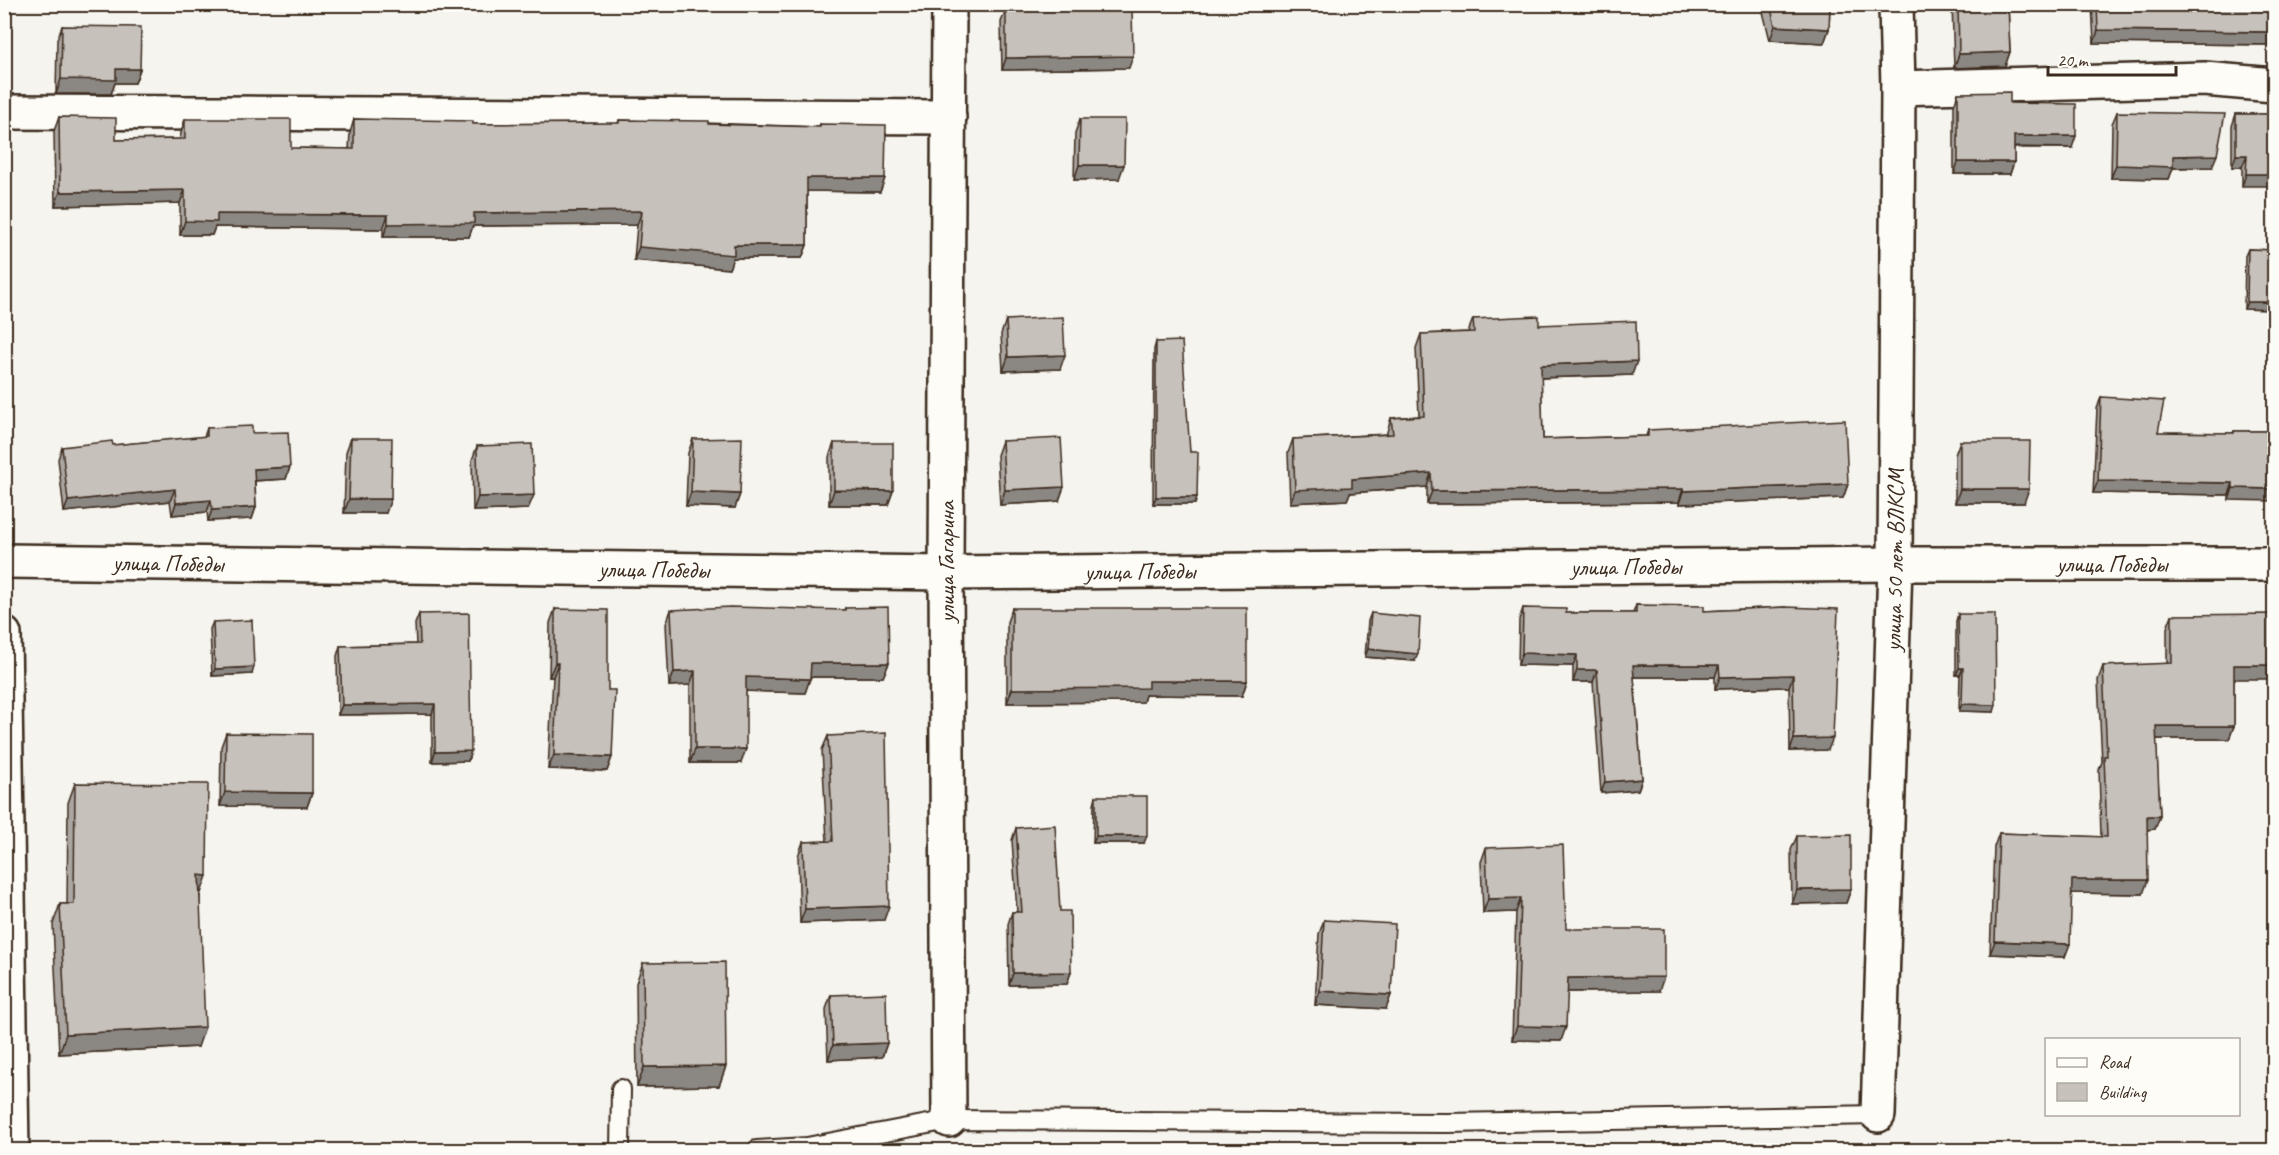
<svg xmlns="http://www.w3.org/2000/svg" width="2279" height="1155" viewBox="0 0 2279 1155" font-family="Caveat,sans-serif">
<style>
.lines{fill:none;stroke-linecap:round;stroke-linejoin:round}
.service-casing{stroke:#3b2a1e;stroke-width:22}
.minor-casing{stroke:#3b2a1e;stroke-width:38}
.tertiary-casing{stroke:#3b2a1e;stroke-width:38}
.service{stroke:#fdfcf7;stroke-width:18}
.minor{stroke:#fdfcf7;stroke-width:33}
.tertiary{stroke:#fdfcf7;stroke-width:33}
.wall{fill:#aba6a1;stroke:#3b2a1e;stroke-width:1.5}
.shaded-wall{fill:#8b8783;stroke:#3b2a1e;stroke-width:1.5}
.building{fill:#c7c1bb;stroke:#3b2a1e;stroke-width:1.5}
.labels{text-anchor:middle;stroke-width:4.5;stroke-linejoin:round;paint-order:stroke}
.street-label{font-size:24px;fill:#3b2a1e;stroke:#fdfcf7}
</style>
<rect width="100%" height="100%" fill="#f5f4ee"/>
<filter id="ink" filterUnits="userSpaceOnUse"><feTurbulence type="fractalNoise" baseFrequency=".0167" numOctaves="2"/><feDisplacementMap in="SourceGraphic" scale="12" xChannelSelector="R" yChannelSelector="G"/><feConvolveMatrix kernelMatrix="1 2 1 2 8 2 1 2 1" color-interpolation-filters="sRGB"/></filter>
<g filter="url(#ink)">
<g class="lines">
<!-- service casing -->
<g class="service-casing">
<path id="service" d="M620,1150L621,1089
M757,1150L807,1147L949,1120L1447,1123L1878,1115"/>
</g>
<!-- minor casing -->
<g class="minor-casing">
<g id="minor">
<path d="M1898,88L2204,79L2274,85"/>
<path d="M4,112L949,117"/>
<path id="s1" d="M4,561L946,573L1895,564H2274"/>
<path id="s2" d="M1878,1115L1895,564L1898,88L1896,4"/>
<path id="s3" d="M949,1120L946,573L949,4"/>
</g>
</g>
<!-- tertiary casing -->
<g class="tertiary-casing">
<path id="tertiary" d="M4,634L12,1150"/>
</g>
<!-- service -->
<use href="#service" class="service"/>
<!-- minor -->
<use href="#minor" class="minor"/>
<!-- tertiary -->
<use href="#tertiary" class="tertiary"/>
</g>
<!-- wall -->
<path class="wall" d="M1761,4H1830L1829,29L1824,43L1770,40Z
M1952,4H2008L2010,52L2005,66L1954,68Z
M2092,4H2274V45L2094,43Z
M1006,10L1129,68L1002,70L1001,22Z
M62,26L140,69L135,83H115L111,94H56L57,40Z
M1958,93L2010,103L2072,148H2014V162L2010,174H1954V105Z
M2117,112L2212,167L2173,168L2169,179L2111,178L2112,124Z
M2236,114H2274L2242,186V167H2232V126Z
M59,117L116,140L180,139L181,133L185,119L291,148L349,149L350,133L354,119L473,124L618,123L619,120L819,127L820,124L885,178L880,192L807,191V245L802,258H733L729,269L634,260L637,225L473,226L469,237H383V229L215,227L212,235H180V203L55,206L54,131Z
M1080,119L1119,179L1074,180L1075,133Z
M2248,249L2274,250V310L2244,309L2245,256Z
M1473,319L1539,325L1632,375L1541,378L1543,439L1646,436L1648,430L1848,484L1843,498L1679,504V502L1427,504V487L1350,493L1347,500L1290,503L1288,453L1293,439L1387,434V432L1391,418L1419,416L1416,348L1421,334L1468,332Z
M1006,320L1060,369L1003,371L1001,334Z
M1156,342L1190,452L1197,497L1195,504H1153L1154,349Z
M2101,397L2158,432L2233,433L2234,431H2274L2229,500V495L2093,493L2097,409Z
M207,428L252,433L290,467L286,479L255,481L256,507L252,519L208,521L207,512L172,515L170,501L64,512L58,459L62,447L113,445L204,437Z
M351,438L386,513H344L346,452Z
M693,439L740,494L735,508L686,506L688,453Z
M1002,441L1059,501L1000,505L997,455Z
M1960,441L2024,503H1955V455Z
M834,443L893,491L888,505H829V457Z
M477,446L528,509L473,511L472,460Z
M1636,605L1704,611L1786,607L1828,750L1790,751L1789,687L1715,689V677H1634L1642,779L1638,790L1601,793L1593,682H1573V666L1518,665L1519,620L1523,608L1566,613H1633Z
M845,608L889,663L883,677H810L805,693L746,691L741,763H690V685L669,686L666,624L671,610H844Z
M1012,608L1247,681L1242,696L1145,695L1143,702L1007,703V622Z
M555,609L608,690L612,757L607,771L548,769L553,677H549L550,623Z
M1371,613L1415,661L1365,657L1368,621Z
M419,614L468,761L432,762V714L338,715L337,656L340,646L416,644L415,624Z
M1958,614L1994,712L1959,711L1960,675H1956V621Z
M2172,615L2234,679V726L2229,739H2156L2160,816L2155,829L2147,830L2143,894L2072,893L2065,957L1990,954L1994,847L1999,833L2101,837L2099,770L2102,762L2098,680L2103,666L2167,664V628Z
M213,622L252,674L212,676L210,629Z
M226,733L312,793L307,807L220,806L221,747Z
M828,736L884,920L800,923L798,856L803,842L827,841L822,750Z
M75,783L200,896L198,1047L59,1054L53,924L60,904H67L68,803Z
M1096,796L1144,843H1093L1094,804Z
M1016,828L1060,911L1071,972L1067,984L1009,985L1008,924L1012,912H1017L1012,840Z
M1797,836L1851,889L1846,903L1792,904L1791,850Z
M1486,848L1566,929L1659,991L1567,992L1561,1041L1512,1040L1516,912L1483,913L1481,862Z
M1324,920L1391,995L1386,1009L1315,1005L1319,934Z
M643,963L726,1066L719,1086L637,1087L636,983Z
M831,995L887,1043L882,1057L828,1060L826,1009Z"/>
<!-- shaded-wall -->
<path class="shaded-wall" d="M1775,26L1829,29L1824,43L1770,40Z
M2098,30L2274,32V45L2094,43Z
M2010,52L2005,66L1954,68L1959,54Z
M1133,56L1129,68L1002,70L1006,58Z
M116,69H140L135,83H115L111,94H56L61,79Z
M2014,136H2076L2072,148L2010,147Z
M2217,155L2212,167L2173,168L2169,179L2111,178L2116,165L2173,156Z
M2236,155H2247L2242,167H2232Z
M1958,162H2014L2010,174H1954Z
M1079,165H1124L1119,179L1074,180Z
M2246,174H2274V186H2242Z
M807,178H885L880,192L803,191Z
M185,190L180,203L55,206L60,192Z
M642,211L637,225L473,226L469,237H383L388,224L474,213Z
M217,214L388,215L383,229L215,227L212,235H180L185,221Z
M734,245H807L802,258H733L729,269L634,260L639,247Z
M2247,302H2274V310L2244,309Z
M1065,355L1060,369L1003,371L1008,357Z
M1637,361L1632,375L1536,378L1541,365Z
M290,467L286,479L250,481L254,469Z
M1431,473L1427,487L1350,493L1347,500L1290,503L1295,490L1352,479Z
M2098,481L2233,483L2229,495L2093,493Z
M1848,484L1843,498L1679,504L1683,491Z
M1064,487L1059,501L1000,505L1005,490Z
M2233,488L2274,489V501L2229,500Z
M175,489L170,501L64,512L68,501Z
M1683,489L1679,502L1427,504L1432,491Z
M1960,489H2029L2024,503H1955Z
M834,490L893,491L888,505H829Z
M691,492L740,494L735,508L686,506Z
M534,495L528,509L473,511L478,497Z
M1156,497H1197L1195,504H1153Z
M349,499H391L386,513H344Z
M211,500L207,512L172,515L176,503Z
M256,507L252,519L208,521L212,510Z
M1368,649L1418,654L1415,661L1365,657Z
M1522,653L1577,655L1573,666L1518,665Z
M555,663H558L553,677H549Z
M811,663H889L883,677H806Z
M1633,665H1719L1715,677H1629Z
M2234,665H2274V679H2229Z
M254,667L252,674L212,676L215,669Z
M1959,668H1963L1960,675H1956Z
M1577,670H1597L1593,682H1573Z
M695,671L690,685L669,686L674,672Z
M1793,675L1789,687L1715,689L1720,677Z
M746,677L810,679L805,693L741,691Z
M1148,681H1247L1242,696L1145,695L1143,702L1007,703L1012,689Z
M435,704L432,714L338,715L342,705Z
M1962,704L1996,705L1994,712L1959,711Z
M2156,726H2234L2229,739H2151Z
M1833,738L1828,750L1790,751L1794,739Z
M695,749H746L741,763H690Z
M471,751L468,761L432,762L435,752Z
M554,755L612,757L607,771L548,769Z
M1642,779L1638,790L1601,793L1605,782Z
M225,792L312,793L307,807L220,806Z
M2147,816H2160L2155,829L2142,830Z
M1096,836H1147L1144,843H1093Z
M199,875L207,876L200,896Z
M2072,880H2148L2143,894L2067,893Z
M1851,889L1846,903L1792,904L1797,890Z
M1521,898L1516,912L1483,913L1488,899Z
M889,906L884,920L800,923L805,909Z
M1995,941L2070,944L2065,957L1990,954Z
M1071,972L1067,984L1009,985L1013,973Z
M1664,977L1659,991L1563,992L1568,978Z
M1320,991L1391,995L1386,1009L1315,1005Z
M1517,1026L1566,1027L1561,1041L1512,1040Z
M205,1027L198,1047L59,1054L66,1034Z
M887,1043L882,1057L828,1060L833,1045Z
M726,1066L719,1086L637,1087L644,1067Z"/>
<!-- building -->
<path class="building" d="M1770,4H1830L1829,29L1775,26Z
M1958,4H2008L2010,52L1959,54Z
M2097,4H2274V32L2098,30Z
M1132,8L1133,56L1006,58V10Z
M62,26L141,27L140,69H116V80L61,79Z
M2010,92V103L2076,104V136H2014V162H1958V93Z
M2117,112L2225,114L2217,155L2173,156V167L2116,165Z
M2236,114H2274V174H2246L2247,155H2236Z
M59,117L116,118V140L185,139V119H291V148L354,149V119L473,121V124L619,123V120L709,121V124L820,127V124L886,125L885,178H807V245H734V255L639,247L642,211L474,213V223L388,224V215L217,214V222L185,221V190L60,192Z
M1080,119H1125L1124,165H1079Z
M2248,249L2274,250V302H2247Z
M1539,316V325L1636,321L1637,361L1541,365L1543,439L1648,436V430L1845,420L1848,484L1683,491V489L1432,491L1431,473L1352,479V487L1295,490L1293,439L1393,434L1391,418L1424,416L1421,334L1474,332L1473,319Z
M1063,317L1065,355L1008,357L1006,320Z
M1182,341L1190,452H1198L1197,497H1156V342Z
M2101,397L2164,401L2158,432L2234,433V431H2274V489L2233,488V483L2098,481Z
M252,426V433L288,432L290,467L254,469L256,507L212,510L211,500L176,503L175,489L68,501L62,447L112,441L113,445L207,436V428Z
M351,438H392L391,499H349Z
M742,438L740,494L691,492L693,439Z
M1061,438L1064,487L1005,490L1002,441Z
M1960,441H2030L2029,489H1960Z
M834,443H893V491L834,490Z
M532,444L534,495L478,497L477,446Z
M1636,605L1704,606V611L1786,607L1838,609L1833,738L1794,739L1793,675L1720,677L1719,665H1633L1642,779L1605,782L1597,670H1577V655L1522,653L1523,608L1566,609V613H1636Z
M730,607L845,610V608L888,607L889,663H811L810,679L746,677V749H695V671L674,672L671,610Z
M1012,608H1247V681H1148V688L1012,689Z
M555,609L608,610V690H615L612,757L554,755L558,663H555Z
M469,613L471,751L435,752V704L342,705L340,646L420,644L419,614Z
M1371,613L1420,618L1418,654L1368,649Z
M1958,614H1995L1996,705L1962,704L1963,668H1959Z
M2274,614V665H2234V726H2156L2160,816H2147L2148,880H2072L2070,944L1995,941L1999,833L2107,837L2104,756H2107L2103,666L2172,663V615Z
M252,620L254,667L215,669L213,622Z
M226,733L312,734V793L225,792Z
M886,733L889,906L805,909L803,842L833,841L828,736Z
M75,783L208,784L207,876L199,875L205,1027L66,1034L60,904H74Z
M1096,796H1147V836H1096Z
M1055,825L1060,911H1070L1071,972L1013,973L1012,912H1022L1016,828Z
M1851,835V889L1797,890V836Z
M1563,845L1566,929H1664V977L1568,978L1566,1027L1517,1026L1521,898L1488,899L1486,848Z
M1324,920L1395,924L1391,995L1320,991Z
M725,962L726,1066L644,1067L643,963Z
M886,993L887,1043L833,1045L831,995Z"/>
</g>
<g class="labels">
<!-- street labels -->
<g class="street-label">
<text dy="8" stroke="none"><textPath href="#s2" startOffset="555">улица 50 лет ВЛКСМ</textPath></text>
<text dy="8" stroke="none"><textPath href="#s3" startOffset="558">улица Гагарина</textPath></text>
<text dy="8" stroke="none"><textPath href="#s1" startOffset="164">улица Победы</textPath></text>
<text dy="8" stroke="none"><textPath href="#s1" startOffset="2108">улица Победы</textPath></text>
<text dy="8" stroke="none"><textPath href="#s1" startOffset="1622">улица Победы</textPath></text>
<text dy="8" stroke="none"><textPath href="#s1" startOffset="650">улица Победы</textPath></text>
<text dy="8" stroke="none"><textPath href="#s1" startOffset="1136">улица Победы</textPath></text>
</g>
</g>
<!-- margin -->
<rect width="2279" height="1155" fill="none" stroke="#fdfcf7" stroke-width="24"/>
<rect x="12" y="12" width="2255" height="1131" fill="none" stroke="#3b2a1e" stroke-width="2" filter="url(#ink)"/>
<!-- legend -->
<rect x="2045" y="1038" width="195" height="78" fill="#fdfcf7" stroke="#afa8a0" stroke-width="1.5"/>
<rect x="2057" y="1058" width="30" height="9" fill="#fdfcf7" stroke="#afa8a0" stroke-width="1.5"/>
<text x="2099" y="1068" font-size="18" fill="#3b2a1e">Road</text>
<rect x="2057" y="1083" width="30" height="18" fill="#c7c1bb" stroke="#afa8a0" stroke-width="1.5"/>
<text x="2099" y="1098" font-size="18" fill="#3b2a1e">Building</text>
<!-- scale -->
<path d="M2048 66v9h128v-9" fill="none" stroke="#3b2a1e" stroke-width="3"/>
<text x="2057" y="66" font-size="18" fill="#3b2a1e" stroke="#fdfcf7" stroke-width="4.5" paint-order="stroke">20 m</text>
</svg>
